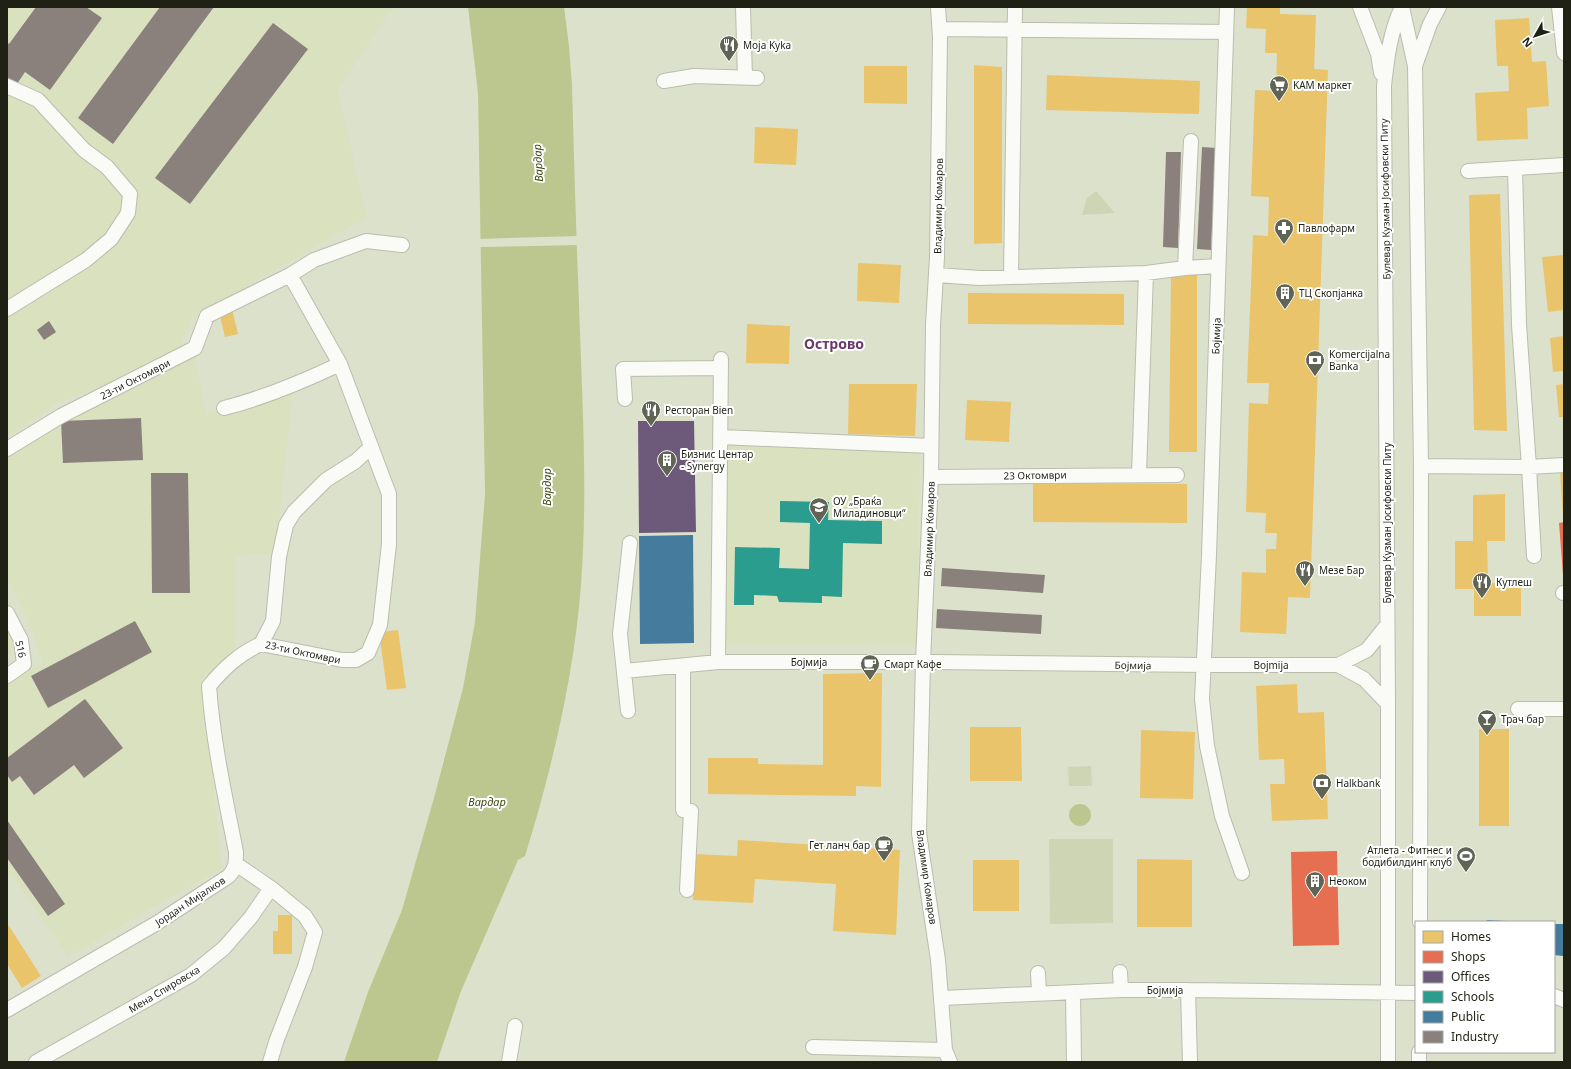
<svg xmlns="http://www.w3.org/2000/svg" width="1571" height="1069" viewBox="0 0 1571 1069" font-family="'Noto Sans',sans-serif">
<style>
.built{fill:#d9e1bf}
.green{fill:#ced5b5}
.water{fill:#bcc78f}
.pier{fill:#dce1cc}
.homes{fill:#e9c46a}
.shops{fill:#e76f51}
.offices{fill:#6d597a}
.schools{fill:#2a9d8f}
.public{fill:#457b9d}
.industry{fill:#8a817c}
.lines{fill:none;stroke-linecap:round;stroke-linejoin:round}
.minor-casing{stroke:#babdae;stroke-width:16}
.minor{stroke:#fafaf7;stroke-width:14}
.labels{text-anchor:middle;stroke-width:4;stroke-linejoin:round;paint-order:stroke}
.poi-label{font-size:10px;fill:#1e2114;stroke:#fff;text-anchor:start}
.street-label{font-size:10px;fill:#1e2114;stroke:#fff}
.water-label{font-size:11px;font-style:italic;fill:#3e4611;stroke:#fff}
.district-label{font-size:14px;font-weight:bold;fill:#6b386a;stroke:#fff}
</style>
<rect width="100%" height="100%" fill="#dce1cc"/>
<!-- built -->
<path class="built" d="M7,7H393L338,90L367,217L193,317L173,358L58,403L7,436Z
M194,354L206,414L246,405L293,393L275,554L236,555V650L202,680L222,868L68,956L7,869V684L20,675L43,663L26,615L7,579V453L61,420Z
M720,437L920,445L917,645L718,643Z
M7,627L17,646L7,656Z"/>
<!-- green -->
<path class="green" d="M1096,191L1115,213L1082,215L1087,198Z
M1091,766L1092,786H1069L1068,767Z
M1049,839H1113V923L1050,924Z"/>
<!-- water -->
<path class="water" d="M468,7H564L569,46L572,85C574,158 576,231 579,304C582,397 588,491 581,585C574,676 552,769 525,856L518,860L461,991L437,1062H344L368,992L402,910L434,798L463,688L475,622L485,494L478,93Z
M1069 815a11 11 0 1 1 22 0a11 11 0 1 1-22 0Z"/>
<!-- pier -->
<path class="pier" d="M578,236L579,245L479,247L478,239Z"/>
<!-- homes -->
<path class="homes" d="M1247,7H1280V14L1316,15L1314,69L1328,70L1310,598L1288,597L1286,634L1240,632L1242,572L1266,573V549H1276L1277,533H1265L1266,513L1246,512L1249,403L1268,404L1269,383H1247L1253,235L1268,236L1269,197L1251,196L1255,90L1276,91L1277,53H1265L1266,29L1246,28Z
M1529,18L1532,62L1546,61L1549,106L1527,108L1528,139L1477,141L1475,93L1509,91L1508,66H1497L1495,20Z
M974,65L1002,67V243L974,244Z
M864,66H907V104L864,103Z
M1047,75L1200,81L1199,114L1046,110Z
M755,127L798,129L796,165L754,163Z
M1500,194L1507,431L1474,430L1469,195Z
M1564,255V310L1548,312L1542,257Z
M858,263L901,265L899,303L857,301Z
M1171,273H1197V452H1169Z
M968,293L1124,294V325L968,324Z
M232,309L238,334L225,337L219,312Z
M747,324L790,326L789,364L746,363Z
M1564,336V371L1553,372L1550,338Z
M849,384H917L915,436L848,434Z
M1564,384V417H1559L1556,385Z
M967,400L1011,402L1009,442L965,440Z
M1560,472H1564V516H1563Z
M1033,483L1187,484V523L1033,522Z
M1505,494V541H1487L1488,576H1490V583H1521V616H1474V589H1455V541H1473V495Z
M398,630L406,688L387,690L379,632Z
M882,673L881,787L856,786V796L708,794V758H758V764L823,765V674Z
M1297,684L1298,713L1324,712L1328,819L1272,821L1270,784H1285L1284,759L1259,760L1256,686Z
M970,727H1021L1022,781H970Z
M1479,729H1509V826H1479Z
M1141,730L1195,732L1193,799L1140,798Z
M738,840L900,850L896,935L833,931L836,884L755,879L753,903L693,900L695,854L737,856Z
M1137,859L1192,860V927H1137Z
M973,860H1019V911H973Z
M278,915H292V954H273V931H278Z
M7,923L41,976L22,988L7,964Z"/>
<!-- shops -->
<path class="shops" d="M1564,522V575H1563L1559,523Z
M1337,851L1339,945L1293,946L1291,852Z"/>
<!-- offices -->
<path class="offices" d="M638,421H694L696,532L639,533Z"/>
<!-- schools -->
<path class="schools" d="M780,501L829,502L828,520L882,521V544L843,543L842,597L822,596V603L779,602L777,596L754,595V605H734L735,547L780,548L779,568L809,569L810,523L780,522Z"/>
<!-- public -->
<path class="public" d="M693,535L694,643L640,644L639,536Z
M1487,920L1507,921V922H1486Z
M1554,924H1563V956L1554,955Z"/>
<!-- industry -->
<path class="industry" d="M36,7H86L102,18L50,90L25,72L17,84L7,77V42L9,44Z
M160,7H214L113,144L78,118Z
M273,23L308,49L190,204L155,178Z
M1202,147L1216,148L1211,250L1197,249Z
M1166,152H1181L1178,248L1163,247Z
M49,321L56,332L44,340L37,330Z
M141,418L143,460L63,463L61,421Z
M151,473H188L190,593H152Z
M942,568L1045,575L1043,593L941,586Z
M937,609L1042,615L1041,634L936,628Z
M135,621L152,652L48,708L31,676Z
M85,699L123,748L84,778L74,765L34,795L20,776L12,782L7,775V758Z
M7,820L65,904L48,916L7,858Z"/>
<g class="lines">
<!-- minor casing -->
<g class="minor-casing">
<path id="minor" d="M743,7L745,78
M938,7L940,37L937,257L933,325L931,477L923,662L919,833L938,960L945,1050L950,1062
M1227,7L1209,555L1202,699L1207,746L1222,816L1242,873
M1360,7L1378,54L1381,73
M1402,7L1415,66L1421,466L1420,922
M1559,7L1564,53
M940,29L1226,32
M1415,66L1430,24L1439,7
M664,81L694,76L757,78
M7,86L38,100L84,150L107,167L130,194L128,213L111,239L86,260L7,309
M1515,168L1519,325L1529,467L1534,556
M1468,171L1564,165
M1185,268L1191,141
M936,275L980,278L1146,273L1185,268L1218,266
M1011,276L1015,7
M625,399L623,369L721,368
M224,408C264,398 302,382 340,364
M720,437L931,446
M7,449L61,416L195,348L207,316L290,275L314,260L366,241L402,245
M1421,466L1529,467L1564,465
M1139,474L1146,273
M931,477L1177,475
M1563,593H1564
M7,613L21,640L24,664L7,676
M261,644L342,660H356L368,653L380,625L389,544V494L340,364L290,275
M261,644L273,621L279,557L286,525L294,512L326,480L356,461L371,447
M718,662L721,359
M1338,665L1364,679L1388,704
M683,667V810L691,811L687,890
M624,671L718,662H936L1204,665H1338L1367,650L1387,625
M1518,709H1564
M628,711L620,634L630,543
M236,864L271,888L305,916L315,932L305,967L276,1042L270,1062
M1120,972L1121,990
M1038,973L1039,993
M1188,990L1190,1062
M1073,992L1074,1062
M1554,996L1564,1000
M942,998L1121,990H1188L1416,993
M7,1010L157,923L229,876C236,868 236,862 236,852C225,796 213,742 209,686C224,668 239,654 261,644
M813,1047L945,1050
M36,1062L191,975L224,948L251,917L271,888
M509,1062L515,1026
M1388,1062V704L1384,86C1387,58 1390,32 1402,7
M1419,1062V1052"/>
</g>
<!-- minor -->
<use href="#minor" class="minor"/>
</g>
<!-- icons -->
<defs>
<g id="restaurant-pin" transform="scale(1)"><path d="M0 17L-7.5 6A9.5 9.5 0 1 1 7.5 6Z" fill="#606454" stroke="#fff"/><path d="M-5-6h1v4h1v-4h1v4h1v-4h1v5L-1.5 .5V6h-2V.5L-5-1ZM5-6V6H3V1.5H1.5Q1.5-4 5-6Z" fill="#fff"/></g>
<g id="supermarket-pin" transform="scale(1)"><path d="M0 17L-7.5 6A9.5 9.5 0 1 1 7.5 6Z" fill="#606454" stroke="#fff"/><path d="M-6-5.5h2.5l.6 2H6L4.5 2H-2.5L-4.4-4H-6ZM-1.5 3.2a1.3 1.3 0 1 0 .1 0ZM3 3.2a1.3 1.3 0 1 0 .1 0Z" fill="#fff"/></g>
<g id="pharmacy-pin" transform="scale(1)"><path d="M0 17L-7.5 6A9.5 9.5 0 1 1 7.5 6Z" fill="#606454" stroke="#fff"/><path d="M-2-6h4v4h4v4h-4v4h-4v-4h-4v-4h4Z" fill="#fff"/></g>
<g id="building-pin" transform="scale(1)"><path d="M0 17L-7.5 6A9.5 9.5 0 1 1 7.5 6Z" fill="#606454" stroke="#fff"/><path d="M-4-6H4V6H1V3H-1V6H-4ZM-2.5-4.3h1.7v1.8h-1.7ZM.8-4.3h1.7v1.8H.8ZM-2.5-1h1.7V.8h-1.7ZM.8-1h1.7V.8H.8Z" fill="#fff"/></g>
<g id="bank-pin" transform="scale(1)"><path d="M0 17L-7.5 6A9.5 9.5 0 1 1 7.5 6Z" fill="#606454" stroke="#fff"/><path d="M-6-4H6V4H-6ZM0-2.3a2.3 2.3 0 1 0 0 4.6a2.3 2.3 0 1 0 0-4.6Z" fill="#fff"/></g>
<g id="school-pin" transform="scale(1)"><path d="M0 17L-7.5 6A9.5 9.5 0 1 1 7.5 6Z" fill="#606454" stroke="#fff"/><path d="M0-5L7-2L0 1L-7-2ZM-4 1L0 2.5L4 1V4Q0 6-4 4Z" fill="#fff"/></g>
<g id="cafe-pin" transform="scale(1)"><path d="M0 17L-7.5 6A9.5 9.5 0 1 1 7.5 6Z" fill="#606454" stroke="#fff"/><path d="M-5.5-4.5H6V0H3Q3 3.5 0 3.5H-2.5Q-5.5 3.5-5.5 0ZM3-3.2v2h1.7v-2ZM-6 4.5H4V6H-6Z" fill="#fff"/></g>
<g id="bar-pin" transform="scale(1)"><path d="M0 17L-7.5 6A9.5 9.5 0 1 1 7.5 6Z" fill="#606454" stroke="#fff"/><path d="M-6-5H6L.8 .8V4.5H3.5V6h-7V4.5H-.8V.8Z" fill="#fff"/></g>
<g id="stadium-pin" transform="scale(1)"><path d="M0 17L-7.5 6A9.5 9.5 0 1 1 7.5 6Z" fill="#606454" stroke="#fff"/><path d="M0-5a6.5 5 0 1 0 0 10a6.5 5 0 1 0 0-10ZM-3.5-1.8h7v3.6h-7Z" fill="#fff"/></g>
</defs>
<g fill-rule="evenodd">
<use href="#restaurant-pin" x="729" y="45"/>
<use href="#supermarket-pin" x="1279" y="85"/>
<use href="#pharmacy-pin" x="1284" y="228"/>
<use href="#building-pin" x="1285" y="293"/>
<use href="#bank-pin" x="1315" y="360"/>
<use href="#restaurant-pin" x="651" y="410"/>
<use href="#building-pin" x="667" y="460"/>
<use href="#school-pin" x="819" y="507"/>
<use href="#restaurant-pin" x="1305" y="570"/>
<use href="#restaurant-pin" x="1482" y="582"/>
<use href="#cafe-pin" x="870" y="664"/>
<use href="#bar-pin" x="1487" y="719"/>
<use href="#bank-pin" x="1322" y="783"/>
<use href="#cafe-pin" x="884" y="845"/>
<use href="#stadium-pin" x="1466" y="856"/>
<use href="#building-pin" x="1315" y="881"/>
</g>
<g class="labels">
<!-- poi labels -->
<g class="poi-label">
<text x="743" y="49">Moja Kyka</text>
<text x="1293" y="89">KAM маркет</text>
<text x="1298" y="232">Павлофарм</text>
<text x="1299" y="297">ТЦ Скопјанка</text>
<text x="1329" y="358">Komercijalna<tspan x="1329" dy="12">Banka</tspan></text>
<text x="665" y="414">Ресторан Bien</text>
<text x="681" y="458">Бизнис Центар<tspan x="681" dy="12">- Synergy</tspan></text>
<text x="833" y="505">ОУ „Браќа<tspan x="833" dy="12">Миладиновци“</tspan></text>
<text x="1319" y="574">Мезе Бар</text>
<text x="1496" y="586">Кутлеш</text>
<text x="884" y="668">Смарт Кафе</text>
<text x="1501" y="723">Трач бар</text>
<text x="1336" y="787">Halkbank</text>
<text x="870" y="849" text-anchor="end">Гет ланч бар</text>
<text x="1452" y="854" text-anchor="end">Атлета - Фитнес и<tspan x="1452" dy="12">бодибилдинг клуб</tspan></text>
<text x="1329" y="885">Неоком</text>
</g>
<!-- street labels -->
<g class="street-label">
<text transform="translate(1385 199) rotate(-91)" y="4">Булевар Кузман Јосифовски Питу</text>
<text transform="translate(938 206) rotate(-89)" y="4">Владимир Комаров</text>
<text transform="translate(1216 336) rotate(-88)" y="4">Бојмија</text>
<text transform="translate(135 379) rotate(-27)" y="4">23-ти Октомври</text>
<text transform="translate(1035 475) rotate(-1)" y="4">23 Октомври</text>
<text transform="translate(1387 523) rotate(-90)" y="4">Булевар Кузман Јосифовски Питу</text>
<text transform="translate(929 529) rotate(-88)" y="4">Владимир Комаров</text>
<text transform="translate(21 649) rotate(78)" y="4">516</text>
<text transform="translate(303 652) rotate(12)" y="4">23-ти Октомври</text>
<text x="809" y="666">Бојмија</text>
<text transform="translate(1133 665) rotate(1)" y="4">Бојмија</text>
<text x="1271" y="669">Bojmija</text>
<text transform="translate(927 877) rotate(82)" y="4">Владимир Комаров</text>
<text transform="translate(190 901) rotate(-33)" y="4">Јордан Мијалков</text>
<text transform="translate(164 989) rotate(-31)" y="4">Мена Спировска</text>
<text x="1165" y="994">Бојмија</text>
</g>
<!-- water labels -->
<g class="water-label">
<text transform="translate(538 163) rotate(-93)" y="4">Вардар</text>
<text transform="translate(547 487) rotate(-90)" y="4">Вардар</text>
<text x="487" y="806">Вардар</text>
</g>
<!-- district labels -->
<g class="district-label">
<text x="834" y="349">Острово</text>
</g>
</g>
<!-- border -->
<rect width="1571" height="1069" fill="none" stroke="#1e2114" stroke-width="16"/>
<!-- legend -->
<rect x="1415" y="921" width="140" height="132" fill="#ffffff" stroke="#a5a6a1"/>
<rect x="1423" y="931" width="20" height="12" fill="#e9c46a" stroke="#a5a6a1"/>
<text x="1451" y="941" font-size="12" fill="#1e2114">Homes</text>
<rect x="1423" y="951" width="20" height="12" fill="#e76f51" stroke="#a5a6a1"/>
<text x="1451" y="961" font-size="12" fill="#1e2114">Shops</text>
<rect x="1423" y="971" width="20" height="12" fill="#6d597a" stroke="#a5a6a1"/>
<text x="1451" y="981" font-size="12" fill="#1e2114">Offices</text>
<rect x="1423" y="991" width="20" height="12" fill="#2a9d8f" stroke="#a5a6a1"/>
<text x="1451" y="1001" font-size="12" fill="#1e2114">Schools</text>
<rect x="1423" y="1011" width="20" height="12" fill="#457b9d" stroke="#a5a6a1"/>
<text x="1451" y="1021" font-size="12" fill="#1e2114">Public</text>
<rect x="1423" y="1031" width="20" height="12" fill="#8a817c" stroke="#a5a6a1"/>
<text x="1451" y="1041" font-size="12" fill="#1e2114">Industry</text>
<!-- north arrow -->
<g transform="translate(1535 36) rotate(231)" stroke="#ffffff" stroke-width="3" paint-order="stroke">
<path d="M0-3L7 15L0 10L-7 15Z" fill="#1e2114"/>
<text y="-6" font-size="11" font-weight="bold" text-anchor="middle" fill="#1e2114">N</text>
</g>
</svg>
